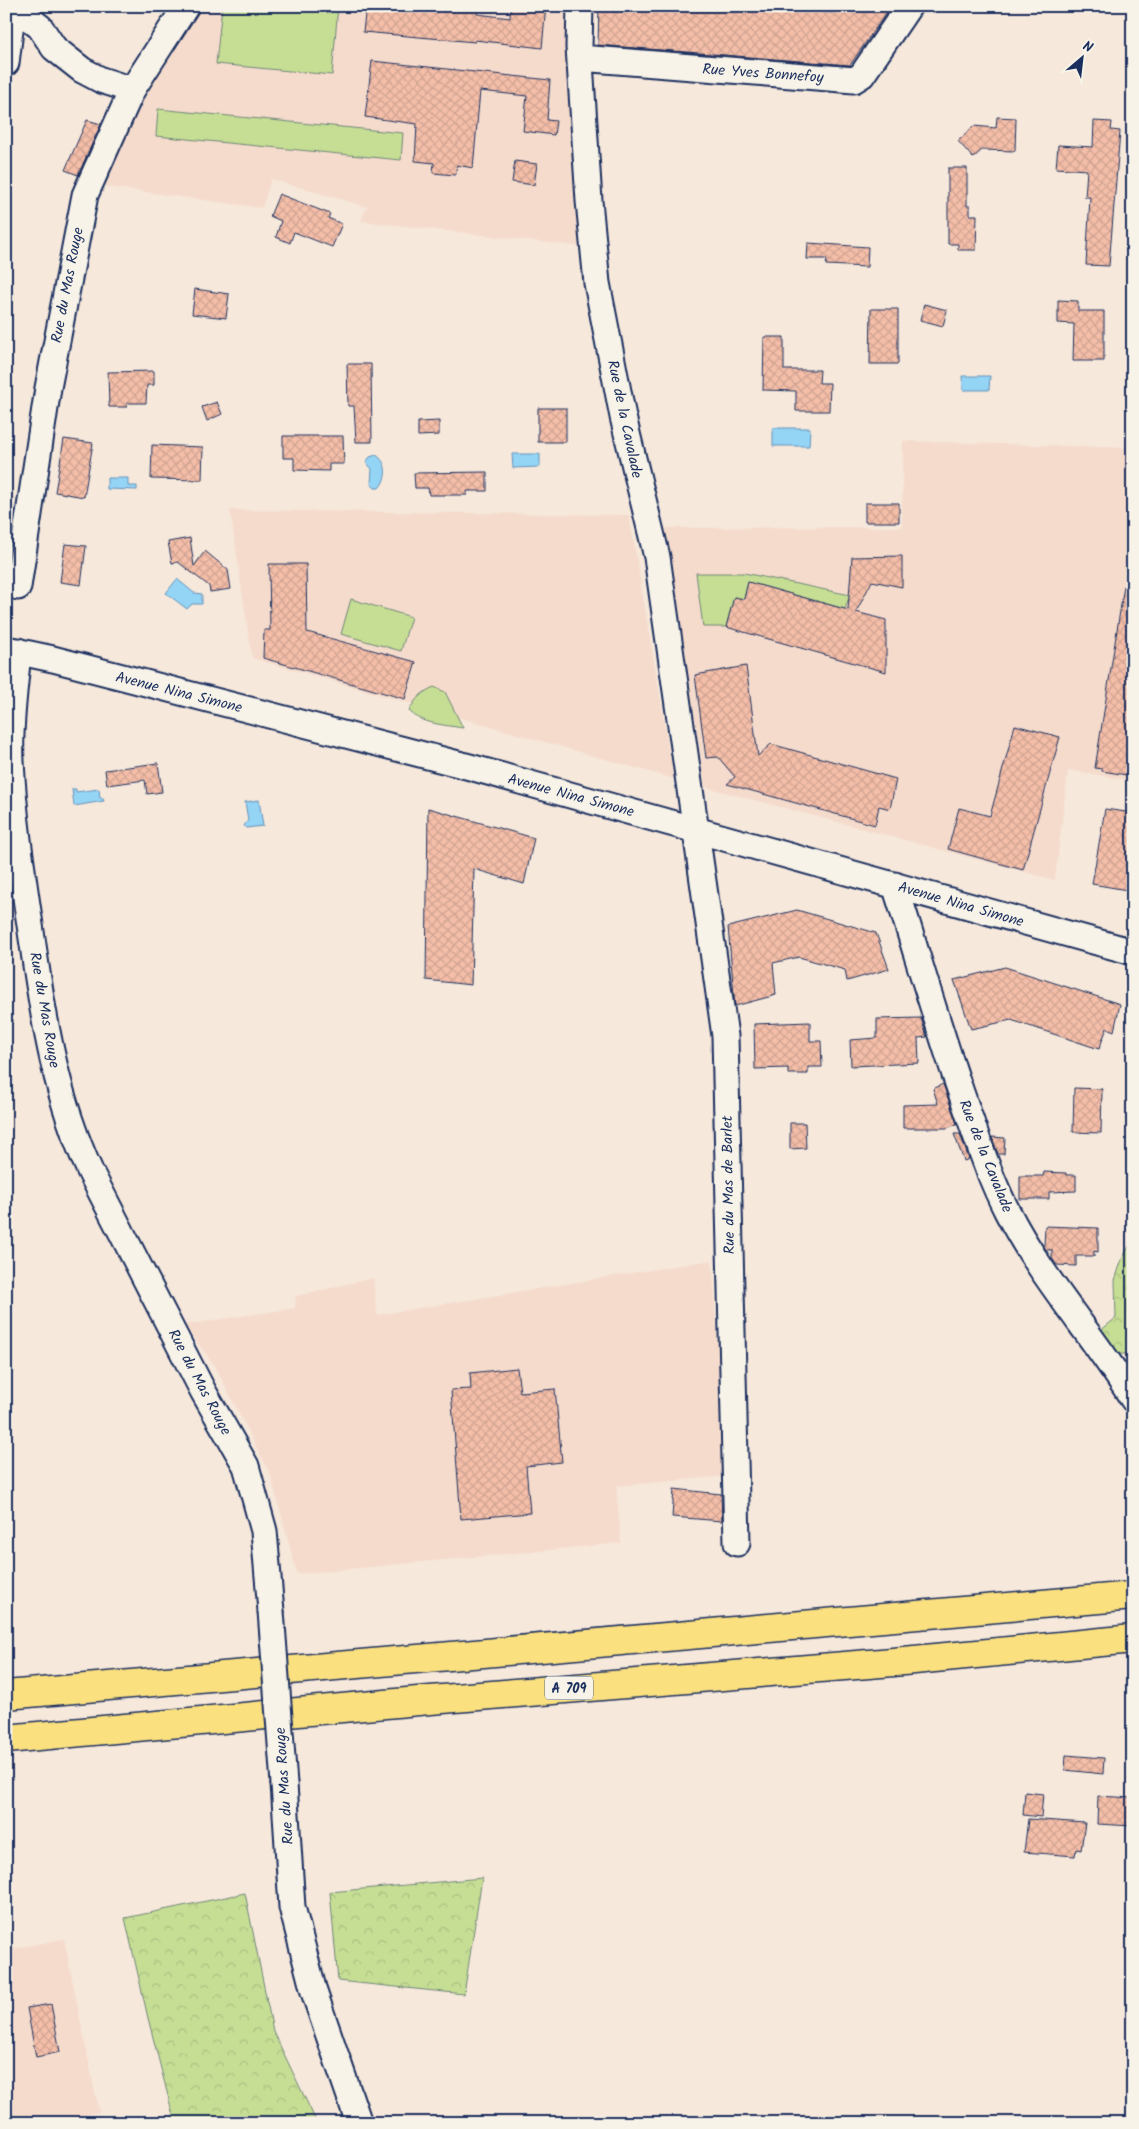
<svg xmlns="http://www.w3.org/2000/svg" width="1139" height="2129" viewBox="0 0 1139 2129" font-family="Kalam,sans-serif">
<style>
.built{fill:#f5dbcc}
.grass{fill:#c6de94;stroke:#708679}
.forest{fill:url(#forest-crowns);stroke:#708679}
.water{fill:#94d4f5;stroke:#6492b9}
.building{fill:url(#building-cross-hatch);stroke:#1b2f5e}
.lines{fill:none;stroke-linecap:round;stroke-linejoin:round}
.minor-casing{stroke:#1b2f5e;stroke-width:29}
.highway-casing{stroke:#1b2f5e;stroke-width:31}
.minor{stroke:#f7f3e8;stroke-width:25}
.highway{stroke:#fbe080;stroke-width:28}
.minor-bridge-casing{stroke:#1b2f5e;stroke-width:29;stroke-linecap:butt}
.minor-bridge{stroke:#f7f3e8;stroke-width:25}
.labels{text-anchor:middle;stroke-width:5;stroke-linejoin:round;paint-order:stroke}
.shield{fill:#f7f3e8;stroke:#5d6a87;stroke-width:1}
.shield-label{font-size:14px;font-weight:bold;fill:#1b2f5e}
.street-label{font-size:15px;fill:#1b2f5e;stroke:#f7f3e8}
</style>
<defs>
<pattern id="forest-crowns" width="20" height="18" patternUnits="userSpaceOnUse" patternTransform="scale(1.25)"><rect width="20" height="18" fill="#c6de94"/><path d="M2 6a3 3 0 1 1 6 0M12 15a3 3 0 1 1 6 0" fill="none" stroke="#aabf82"/></pattern>
<pattern id="building-cross-hatch" width="8" height="8" patternUnits="userSpaceOnUse" patternTransform="scale(1.25)"><rect width="8" height="8" fill="#f4bea8"/><path d="M0 0l8 8M0 8l8-8" fill="none" stroke="#d1a493"/></pattern>
</defs>
<rect width="100%" height="100%" fill="#f6e8db"/>
<filter id="ink" filterUnits="userSpaceOnUse"><feTurbulence type="fractalNoise" baseFrequency=".02" numOctaves="2"/><feDisplacementMap in="SourceGraphic" scale="10" xChannelSelector="R" yChannelSelector="G"/><feConvolveMatrix kernelMatrix="1 2 1 2 8 2 1 2 1" color-interpolation-filters="sRGB"/></filter>
<g filter="url(#ink)">
<!-- built -->
<path class="built" d="M198,6H569L584,247L361,221L367,207L271,179L262,208L102,186L135,98Z
M903,441L1133,448V781L1068,770L1055,880L705,787L680,632L658,528L902,527Z
M230,510L629,515L674,779L252,658Z
M712,1260L727,1476L616,1486L621,1543L297,1574L271,1476L215,1366L184,1325L295,1308L296,1296L373,1278L377,1315Z
M64,1939L99,2112L44,2123H6V1950Z"/>
<!-- grass -->
<path class="grass" d="M222,6H338L332,75L216,64Z
M158,109L403,133L401,160L156,136Z
M696,573H744L850,595L845,609L748,582L744,599L734,597L726,627H703Z
M351,599L411,617L401,651L341,634Z
M434,687L445,692L463,728C445,725 421,724 409,711C415,699 422,692 434,687Z"/>
<!-- forest -->
<path class="forest" d="M1131,1243H1133V1354H1116L1100,1331L1116,1318L1115,1280L1122,1259Z
M482,1878L464,1994L338,1981L330,1892Z
M245,1893L273,2031L317,2123H175L148,2018L125,1918Z"/>
<!-- water -->
<path class="water" d="M962,376H990L989,390H963Z
M773,428H810L809,446H773Z
M512,454H540V467L513,468Z
M376,455C388,462 388,478 379,488H375L371,484L372,469L366,462L370,457Z
M107,478H128V486H137V490L107,489Z
M177,579L194,593L202,594V604H192L187,609L166,593Z
M72,789H76V792L99,789L100,798H103L104,801L74,806Z
M259,800L263,826L246,828L244,826L248,820L245,802Z"/>
<!-- building -->
<path class="building" d="M366,6H466L478,7L477,14L510,18L511,6H546L542,48L475,40V42L363,32Z
M599,6H750L833,13L838,6H891L850,65L598,45Z
M372,61L550,80L547,120L556,121L554,135L523,131L527,96L480,91L473,168L457,165L455,175L433,173L434,163L415,161L417,124L365,117Z
M997,117L1016,118L1015,151L982,150L973,158L958,141L974,126L996,128Z
M87,120L101,124L78,175L65,170Z
M1094,121L1112,122L1111,130L1120,131L1109,266L1086,265L1090,197H1085L1087,170L1056,168L1058,145L1093,147Z
M515,161L537,164L534,185L512,182Z
M948,168H967V206H970V215H977L976,250H958V244H948Z
M279,194L330,214L328,218L342,224L332,247L294,232L290,243L276,237L281,221L270,216Z
M808,243L868,247L867,267L826,265L827,259H807Z
M195,289L229,294L226,318L192,314Z
M1058,300L1078,301V311H1104V361H1073L1074,324L1058,323Z
M924,304L947,310L943,326L920,320Z
M871,309H898V364H870Z
M764,337H784V370H820L819,383H830L829,411H796V391L763,390Z
M347,364H371L372,442H356L354,406H348Z
M154,371V385H147L146,403H127V407H109L108,372Z
M217,402L222,414L207,421L202,407Z
M538,408H566V442H538Z
M439,421V435L418,436V422Z
M283,436H343L344,464H329V471L294,470V458H283Z
M64,439L93,443L84,497L55,492Z
M152,445L203,447L202,480L151,479Z
M487,472V491H467V495H429L428,488H415L414,473Z
M865,503H899V522H865Z
M190,538L194,566L205,551L228,570L231,589L210,592L209,586L178,562L172,563L168,542Z
M65,544L86,546L81,585L60,582Z
M902,556V587L872,581L856,612L886,620V672L726,627L734,597L744,599L748,582L848,610L852,557Z
M269,564H306L307,632L416,662L405,699L263,658L264,630H270Z
M1124,586L1133,587V776L1102,771V769L1095,768Z
M746,666L758,756L771,744L896,779L890,809L879,806L875,825L727,784L735,777L718,757L706,758L695,675Z
M1015,725L1060,737L1023,870L948,849L959,808L990,816Z
M158,763L162,792L147,794L145,780L107,785L105,770Z
M428,808L534,838L524,884L474,869L471,985L426,980Z
M1105,809L1133,813V891L1092,884Z
M797,910L876,933L889,969L847,981L845,970L799,957L773,963L776,995L735,1006L728,927Z
M1005,967L1120,1004L1114,1031L1107,1028L1099,1049L1011,1020L971,1029L954,980Z
M921,1018L927,1037L918,1038L919,1063L851,1066L850,1040L877,1038V1019Z
M810,1022V1041H821L822,1067H808V1074H788V1068L755,1069L754,1024Z
M943,1084L957,1124L947,1128H903V1105L938,1104L933,1089Z
M1074,1088L1102,1089L1101,1133L1073,1132Z
M790,1123H805L806,1148L790,1149Z
M954,1134H960L969,1159L964,1161Z
M992,1137L1005,1138L1004,1154H998Z
M1044,1172L1066,1173V1175H1076V1191L1049,1192V1199H1020V1176H1043Z
M1045,1226L1098,1228V1252L1094,1251V1256H1076V1266L1057,1265L1052,1258V1250H1046L1044,1246Z
M517,1368L520,1392L555,1389L562,1462L526,1466L530,1513L461,1519L451,1390L471,1389L470,1373Z
M674,1489L721,1494L722,1521L672,1517Z
M1066,1755L1104,1758L1103,1774L1065,1770Z
M1025,1792L1043,1794L1041,1817L1023,1815Z
M1098,1796L1133,1798V1826L1097,1824Z
M1028,1819L1085,1823L1081,1850L1076,1849L1075,1856L1024,1852Z
M51,2004L60,2052L36,2057L27,2008Z"/>
<g class="lines">
<!-- minor casing -->
<g class="minor-casing">
<path id="minor" d="M13,6L40,27L54,48L82,70L101,80L132,90
M580,6L579,47L589,201L597,283L623,417L657,557L725,1036L737,1543
M580,58L854,80L862,75L909,6
M6,63L13,6
M18,587L48,388L85,195L132,90L186,6
M6,649L53,659L470,767L1133,952
M18,651C15,688 9,725 11,761C14,823 24,884 33,945C44,1023 57,1100 90,1171L203,1391L246,1466L264,1531L271,1611
M895,885C918,957 939,1030 964,1101C977,1138 989,1176 1007,1211C1041,1278 1093,1335 1133,1399
M284,1784L292,1907L314,1992L359,2123"/>
</g>
<!-- highway casing -->
<g class="highway-casing">
<path id="highway" d="M6,1695L1133,1596
M6,1739L418,1701L893,1662L1133,1639"/>
</g>
<!-- minor -->
<use href="#minor" class="minor"/>
<!-- highway -->
<use href="#highway" class="highway"/>
<!-- minor-bridge casing -->
<g class="minor-bridge-casing">
<path id="minor-bridge" d="M271,1611L284,1784"/>
</g>
<!-- minor-bridge -->
<use href="#minor-bridge" class="minor-bridge"/>
</g>
</g>
<g class="labels">
<!-- shield labels -->
<rect class="shield" x="545" y="1676.5" width="48" height="23" rx="4"/>
<g class="shield-label">
<text x="569" y="1693">A 709</text>
</g>
<!-- street labels -->
<g class="street-label">
<text transform="translate(763 73) rotate(4)" y="5">Rue Yves Bonnefoy</text>
<text transform="translate(67 285) rotate(-79)" y="5">Rue du Mas Rouge</text>
<text transform="translate(625 419) rotate(78)" y="5">Rue de la Cavalade</text>
<text transform="translate(179 692) rotate(14)" y="5">Avenue Nina Simone</text>
<text transform="translate(571 795) rotate(15)" y="5">Avenue Nina Simone</text>
<text transform="translate(961 904) rotate(16)" y="5">Avenue Nina Simone</text>
<text transform="translate(45 1010) rotate(80)" y="5">Rue du Mas Rouge</text>
<text transform="translate(986 1156) rotate(68)" y="5">Rue de la Cavalade</text>
<text transform="translate(728 1185) rotate(-91)" y="5">Rue du Mas de Barlet</text>
<text transform="translate(200 1382) rotate(62)" y="5">Rue du Mas Rouge</text>
<text transform="translate(284 1786) rotate(-94)" y="5">Rue du Mas Rouge</text>
</g>
</g>
<!-- margin -->
<rect width="1139" height="2129" fill="none" stroke="#f7f3e8" stroke-width="25"/>
<rect x="12" y="12" width="1114" height="2104" fill="none" stroke="#1b2f5e" stroke-width="2" filter="url(#ink)"/>
<!-- north arrow -->
<g transform="translate(1082 58) rotate(28)" stroke="#f7f3e8" stroke-width="4" paint-order="stroke">
<path d="M0-4L9 19L0 12L-9 19Z" fill="#1b2f5e"/>
<text y="-8" font-size="14" font-weight="bold" text-anchor="middle" fill="#1b2f5e">N</text>
</g>
</svg>
